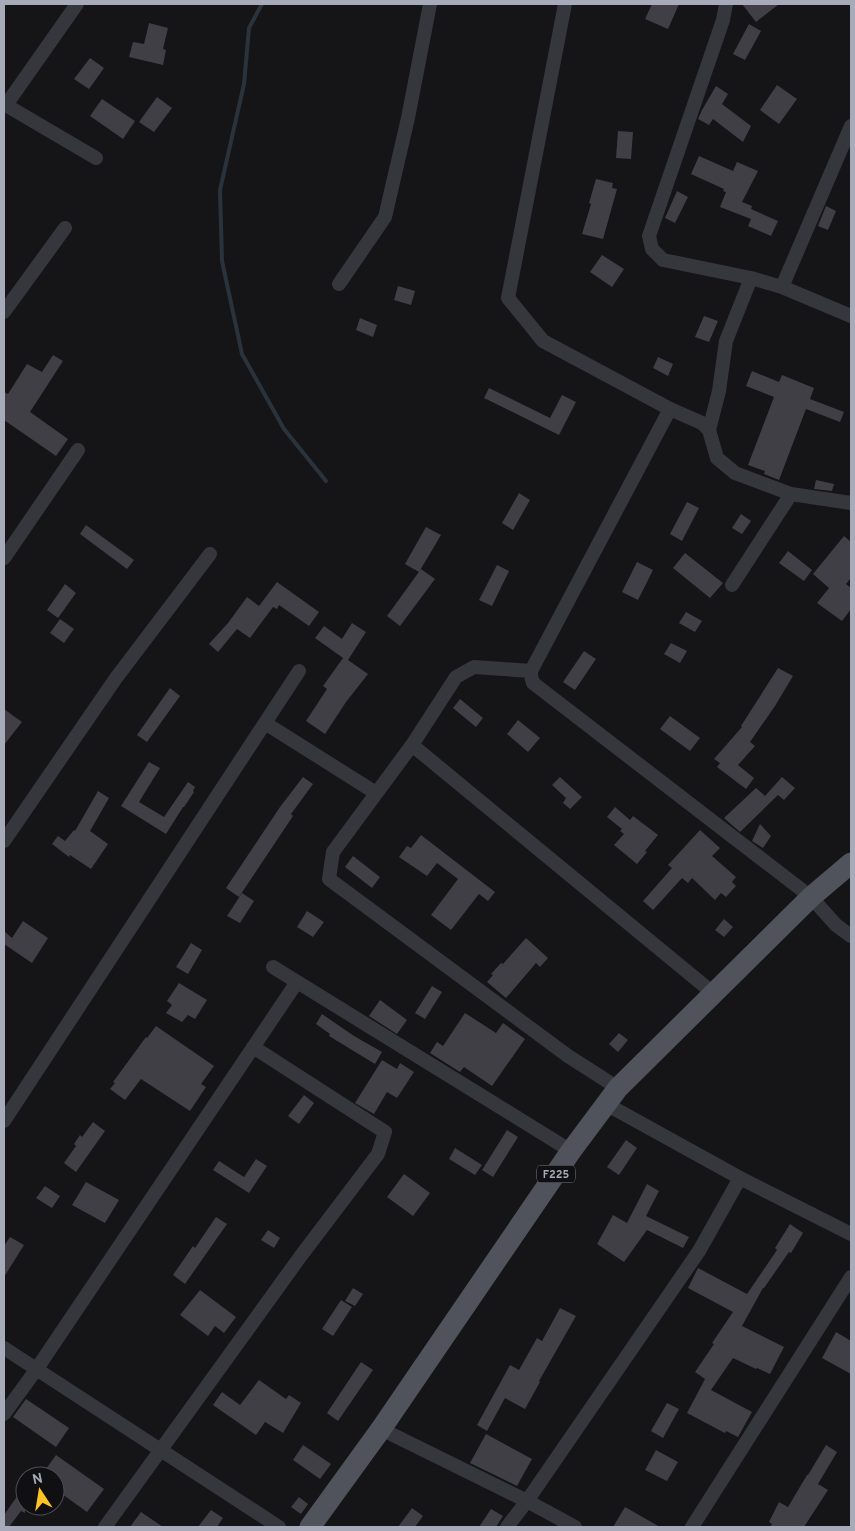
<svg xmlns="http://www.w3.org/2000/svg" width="855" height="1531" viewBox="0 0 855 1531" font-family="Overpass,sans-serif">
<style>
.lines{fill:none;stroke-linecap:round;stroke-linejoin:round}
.stream{stroke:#2a333c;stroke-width:4}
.building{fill:#3f3f45}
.minor{stroke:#36363d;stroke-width:14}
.primary{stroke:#51535c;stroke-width:21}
.labels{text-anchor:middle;stroke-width:4;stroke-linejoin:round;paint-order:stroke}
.shield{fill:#101012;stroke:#797c87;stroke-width:1}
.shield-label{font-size:11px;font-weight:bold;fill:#a6aab9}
</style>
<rect width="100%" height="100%" fill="#151517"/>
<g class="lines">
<!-- stream -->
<path class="stream" d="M262,4L249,28L244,84L220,190L222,261L242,354L284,429L326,481"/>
</g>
<!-- building -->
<path class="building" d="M652,4H679L668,29L645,19Z
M742,4H779L756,22Z
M149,23L168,28L163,49L166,50L163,65L129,57L133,42L144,44Z
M749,24L761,31L745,60L733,54Z
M90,58L104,68L89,89L74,79Z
M777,85L797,99L779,124L760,110Z
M716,86L728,94L722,104L751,126L743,142L713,119L709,125L698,119L702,110Z
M157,97L172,108L154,132L139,122Z
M102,99L135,121L123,139L90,116Z
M618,131L633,132L631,159L616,158Z
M699,156L733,171L737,162L758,171L742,202L752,206L751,209L778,221L771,236L748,226L751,219L720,207L726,192L723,191L724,189L691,174Z
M596,179L613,183L612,188L617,189L603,239L582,234L591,204L589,203Z
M677,191L688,197L675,223L665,218Z
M826,206L836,211L828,230L818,226Z
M602,255L624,269L612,287L590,272Z
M398,286L415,291L411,305L394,300Z
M704,316L718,321L709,342L695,337Z
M360,318L377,325L373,337L356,330Z
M53,355L63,361L30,412L68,439L56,456L4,420V392L8,394L27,364L42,372Z
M658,357L673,364L668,376L653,368Z
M752,371L779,382L782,375L814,388L810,399L844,412L840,422L806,409L779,480L764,474L765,471L748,465L774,397L746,386Z
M489,388L550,418L562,395L576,402L559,435L484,398Z
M816,480L834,484L832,491L814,489Z
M519,493L530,500L513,530L502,523Z
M687,502L699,508L682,541L670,534Z
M741,514L751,521L742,534L732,528Z
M86,525L134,560L127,569L80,534Z
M426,527L441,535L419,572L405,564Z
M844,536L851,542V578L846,584L851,588V609L842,621L817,603L829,588L813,574Z
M788,551L812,570L804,581L779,563Z
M685,553L723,583L710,598L673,568Z
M637,562L653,570L638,600L622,592Z
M497,565L509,571L492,606L479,600Z
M421,569L435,579L400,626L387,616Z
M277,582L319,612L309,626L279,605L277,609L273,607L250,638L237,629L218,652L209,644L228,623L247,597L259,606Z
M65,584L76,593L58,618L47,610Z
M686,612L702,621L695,632L679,623Z
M60,619L74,629L64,643L50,633Z
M352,623L366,632L348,660L368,674L346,702L325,734L306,721L327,689L323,686L343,658L315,638L324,626L342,639Z
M671,643L687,651L680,663L664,654Z
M584,651L596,659L575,690L563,682Z
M778,668L793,676L775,706L750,742L755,746L738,765L754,778L746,789L717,767L720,763L714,759L742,727L741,726Z
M170,688L180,696L147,742L137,735Z
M460,699L483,718L476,727L453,708Z
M4,709L22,722L4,745Z
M670,716L700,738L690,751L660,729Z
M518,720L540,738L528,752L507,734Z
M149,762L160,768L139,802L164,817L188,782L195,787L193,791L194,792L184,807H183L166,834L121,806Z
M303,777L313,784L291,814L293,816L239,897L226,888L280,807Z
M560,777L582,797L570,809L563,803L566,798L552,785Z
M782,777L795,788L784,800L778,795L740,832L724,818L756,788L765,796Z
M98,791L109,798L90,831L108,844L91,869L70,855L69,857L52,844L58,836L65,841L74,830L75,831Z
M615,807L630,820L633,816L658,835L645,851L647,852L637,864L614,845L624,834L620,831L622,829L607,817Z
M760,824L771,836L763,848L752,841Z
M700,830L720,848L712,856L736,877L732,882L736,886L726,897L721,893L715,900L692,878L688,883L682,878L653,910L643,901L672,868L668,865Z
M421,835L495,892L488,901L479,894L451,930L431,915L458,879L437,863L427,876L399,857L407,846L411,848Z
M353,856L380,877L372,888L345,867Z
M242,893L254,901L240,923L227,916Z
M307,911L324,922L313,937L297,927Z
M724,919L733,927L724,937L715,930Z
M23,921L48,938L32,963L4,944V931L12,938Z
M526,938L548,958L540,967L536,963L506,998L487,982L493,975L491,974L501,963L503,964Z
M191,943L202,950L188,974L176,967Z
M179,983L207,1000L195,1019L188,1015L182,1022L166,1013L172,1005L167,1001Z
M432,986L442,992L425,1019L415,1013Z
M380,1000L407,1020L397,1034L369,1016Z
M465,1013L496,1033L503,1023L525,1039L492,1086L464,1067L460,1072L430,1053L437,1042L443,1046Z
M322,1014L354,1036L382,1052L375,1064L329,1036L330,1034L316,1024Z
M156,1026L214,1066L201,1084L206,1087L190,1111L141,1079L125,1100L110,1089L115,1083L113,1082L146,1037L147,1038Z
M619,1033L628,1040L618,1052L609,1044Z
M382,1060L397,1069L400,1063L414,1072L397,1098L387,1092L374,1114L355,1103Z
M304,1095L314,1103L299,1124L288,1116Z
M93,1122L105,1131L76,1172L64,1163L76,1146L74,1144L80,1135L82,1137Z
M507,1130L518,1137L493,1177L482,1170Z
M626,1140L637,1148L619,1175L607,1167Z
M455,1148L482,1165L475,1175L449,1159Z
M256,1159L267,1166L249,1193L213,1170L219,1161L244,1177Z
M404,1174L430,1193L413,1216L387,1197Z
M86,1182L119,1200L105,1223L72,1205Z
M647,1184L659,1191L646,1216L689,1237L683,1248L647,1230L624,1262L597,1244L613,1215L627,1223Z
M45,1186L60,1196L52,1208L36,1198Z
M216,1217L227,1224L185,1284L173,1275L193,1246L195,1248Z
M790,1224L803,1233L791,1253L789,1252L764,1288H763L742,1326L784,1347L770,1374L757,1368L756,1369L733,1358L711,1390L752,1412L738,1437L726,1431L725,1433L687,1413L705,1379L695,1372L714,1344L712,1343L733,1312L688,1288L698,1268L747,1294L777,1250L775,1248Z
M268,1230L280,1238L274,1248L261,1240Z
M10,1237L24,1245L4,1277V1246Z
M353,1288L363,1294L355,1306L345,1301Z
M200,1290L236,1317L224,1333L215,1326L208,1336L180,1315Z
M341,1300L352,1307L333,1336L322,1329Z
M560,1308L576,1316L539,1381L540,1382L525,1409L505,1398L487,1431L477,1425L510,1365L519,1370L537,1338L542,1341Z
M836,1332L851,1341V1374L822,1358Z
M361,1362L373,1370L338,1421L327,1413Z
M259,1380L286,1399L289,1395L301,1403L283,1433L265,1422L256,1435L213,1405L222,1392L240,1405Z
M26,1399L69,1428L56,1447L13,1417Z
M667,1403L679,1409L663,1438L651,1431Z
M486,1434L532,1459L517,1486L470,1463Z
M303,1445L331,1464L320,1479L293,1460Z
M826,1445L837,1452L818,1484L828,1490L804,1527H770L772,1524L769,1522L779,1502L788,1507L807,1475H808Z
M656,1450L678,1462L667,1481L645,1470Z
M56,1455L104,1489L87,1512L55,1489V1476H41Z
M25,1485V1513L21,1511L9,1527H4V1515Z
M299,1497L308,1504L301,1514L291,1507Z
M625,1507L660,1527H613Z
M412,1508L423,1516L415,1527H398Z
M491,1509L503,1516L496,1527H479Z
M211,1510L223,1518L217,1527H198Z
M141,1512L163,1527H130Z"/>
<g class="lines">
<!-- minor -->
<path class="minor" d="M565,4L508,298L543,341L670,409L702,423L709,430L717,458L735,473L791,494L851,503
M726,4L723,20L649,236L652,249L663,260L751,278L782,287L851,316
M4,104L96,158
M6,105L77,4
M339,284L385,217L408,118L430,4
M782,287L851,126
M4,312L65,228
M670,409L531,671V676L533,683L811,897L836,925L851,936
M709,430L719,391L726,341L751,278
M4,558L78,450
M732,585L791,494
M531,671L474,667L456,677L412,745L333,852L329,879L568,1056L618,1088
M265,723L376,793
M412,745L713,993
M4,841L116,678L210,554
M273,967L571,1151
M606,1104L740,1178L851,1234
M4,1121L299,671
M4,1348L279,1527
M4,1414L36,1370L297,982
M381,1429L527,1501L575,1527
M105,1527L300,1257L378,1154L385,1132L253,1047
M507,1527L527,1501L699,1251L740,1178
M692,1527L851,1277"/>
<!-- primary -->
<path class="primary" d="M310,1527L381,1429L571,1151L618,1088L811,897L851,863"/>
</g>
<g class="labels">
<!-- shield labels -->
<rect class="shield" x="537" y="1165.5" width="38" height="17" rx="4"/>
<g class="shield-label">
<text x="556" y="1178">F225</text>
</g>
</g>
<!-- border -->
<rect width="855" height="1531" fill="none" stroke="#a6aab9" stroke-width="10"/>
<!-- north arrow -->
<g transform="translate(40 1491) rotate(348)"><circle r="24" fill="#101012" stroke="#4c4e55"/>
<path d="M0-4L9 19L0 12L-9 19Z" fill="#ffc325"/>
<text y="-8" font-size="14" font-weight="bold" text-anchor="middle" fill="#a6aab9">N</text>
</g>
</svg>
